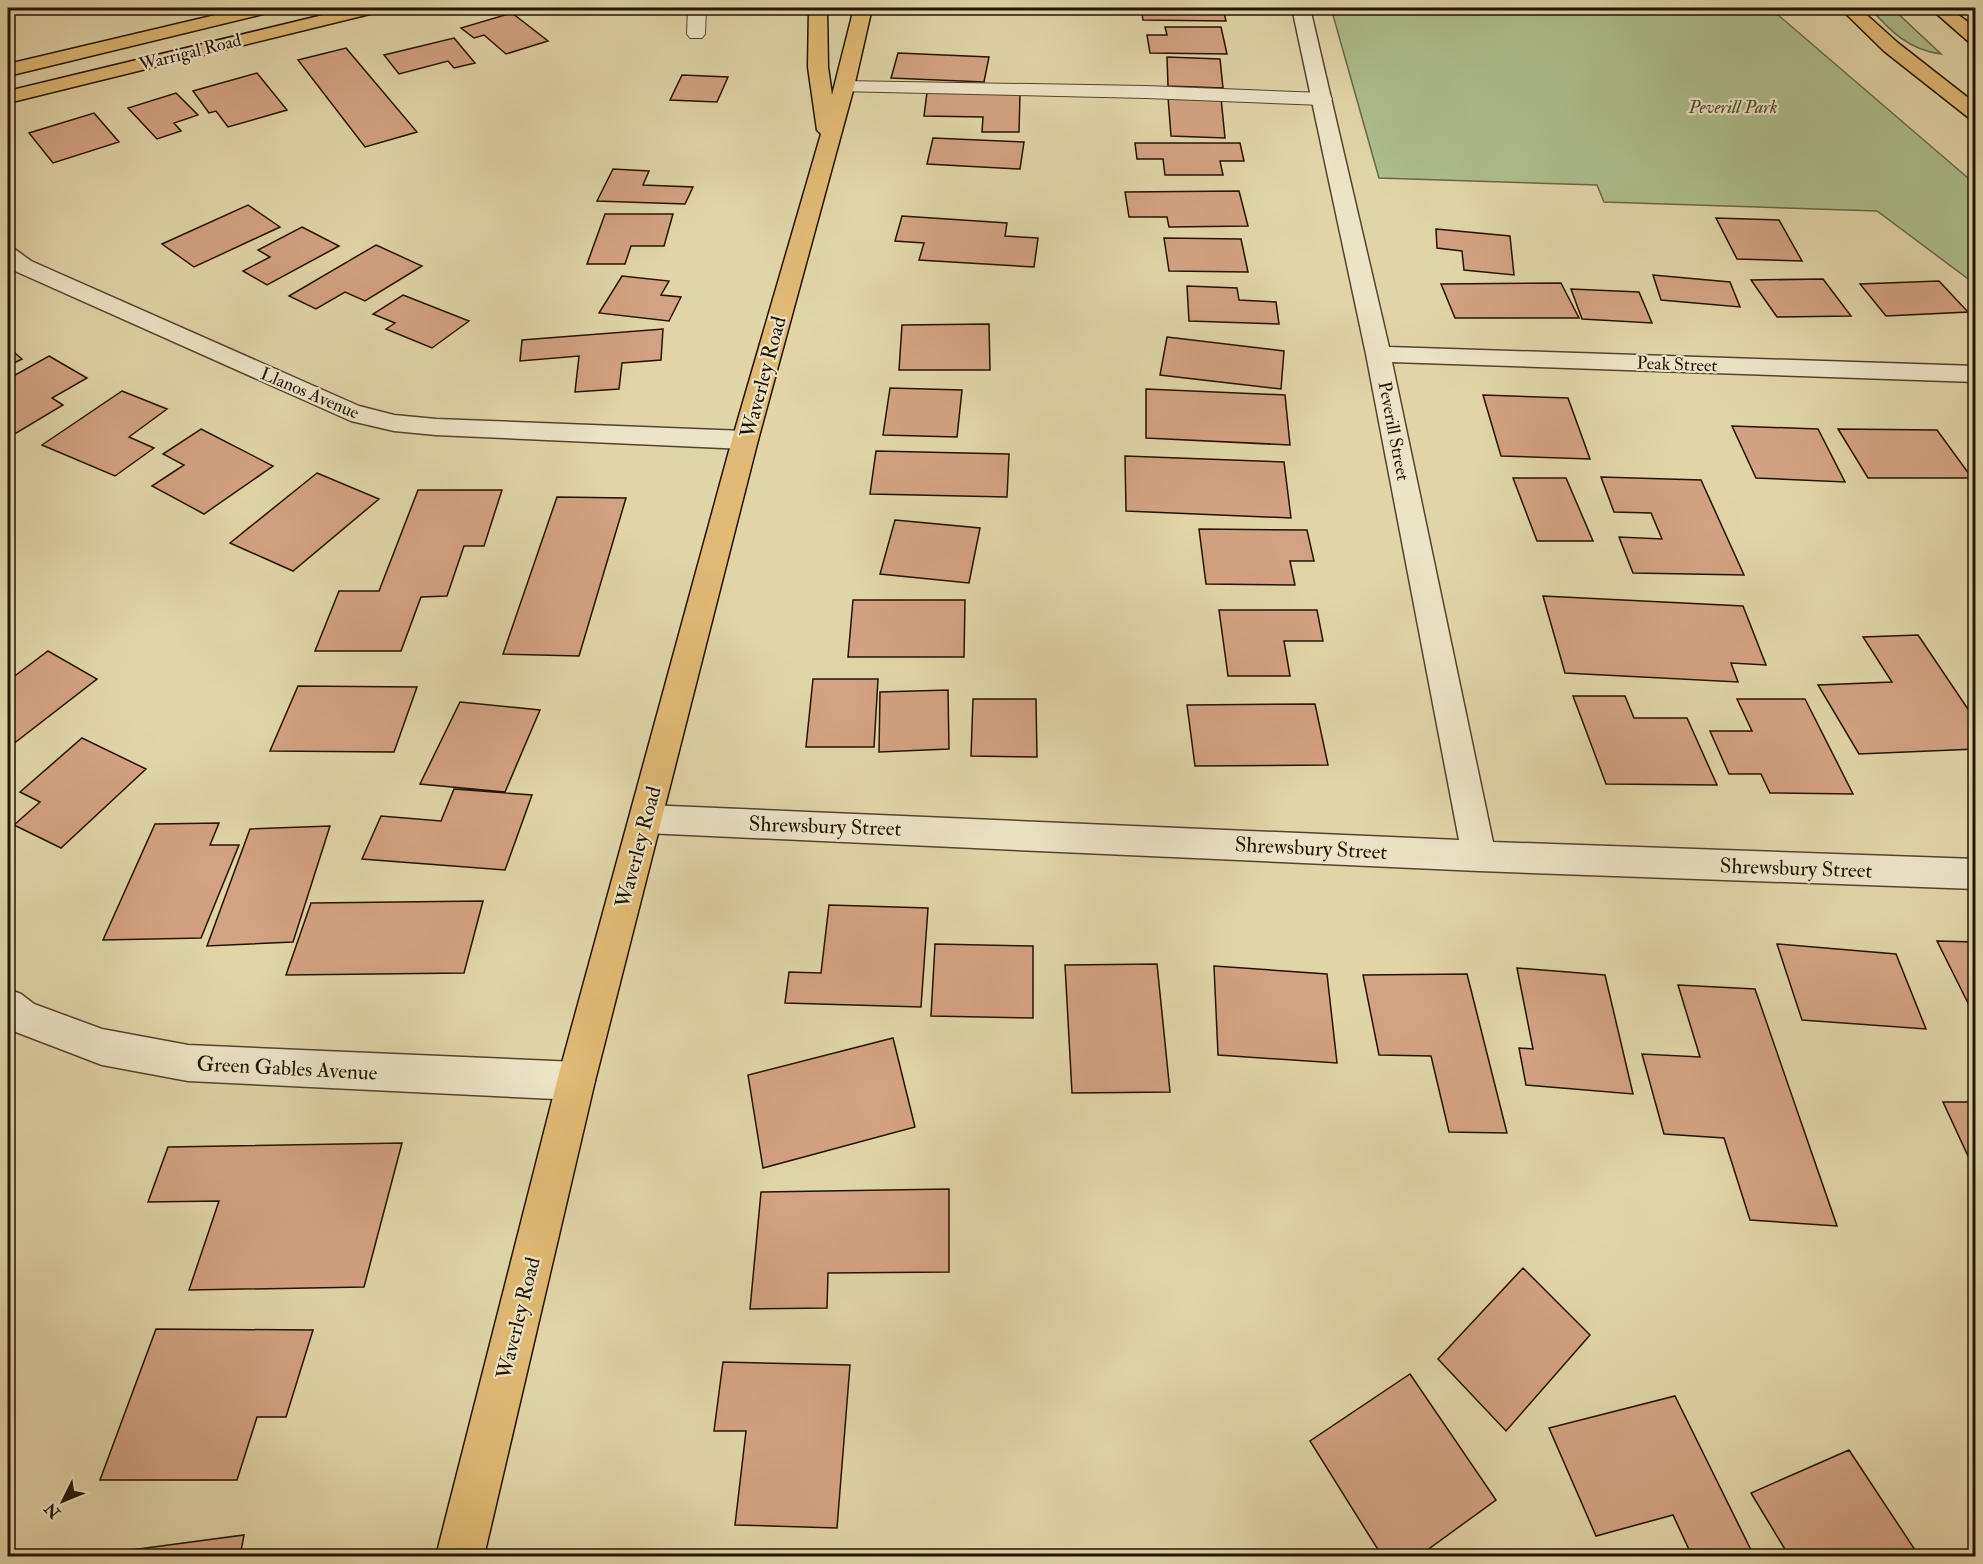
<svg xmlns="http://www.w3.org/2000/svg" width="1983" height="1564" viewBox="0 0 1983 1564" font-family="'IM FELL Double Pica',serif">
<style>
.green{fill:#adbe8c;stroke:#686847;stroke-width:1.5}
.building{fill:#d3a282;stroke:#241302;stroke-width:1.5}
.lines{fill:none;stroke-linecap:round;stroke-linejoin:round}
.lane-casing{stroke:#53442c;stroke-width:2}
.street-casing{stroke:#53442c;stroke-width:3}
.primary-casing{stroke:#241302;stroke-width:3}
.highway-casing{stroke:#241302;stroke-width:3}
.lane{fill:#ece4c6;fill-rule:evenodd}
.street{fill:#ece4c6;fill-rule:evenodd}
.primary{fill:#e0ba74;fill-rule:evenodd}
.highway{fill:#e0ba74;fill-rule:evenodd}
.labels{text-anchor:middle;stroke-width:4.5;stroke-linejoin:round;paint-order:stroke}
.far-street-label{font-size:18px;fill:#241302;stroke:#ece4c6}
.far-park-label{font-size:18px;font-style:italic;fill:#4d462b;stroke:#ece4c6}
.street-label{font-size:21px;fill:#241302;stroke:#ece4c6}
</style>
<rect width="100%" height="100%" fill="#e1d5a8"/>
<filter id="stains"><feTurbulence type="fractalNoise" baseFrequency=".00333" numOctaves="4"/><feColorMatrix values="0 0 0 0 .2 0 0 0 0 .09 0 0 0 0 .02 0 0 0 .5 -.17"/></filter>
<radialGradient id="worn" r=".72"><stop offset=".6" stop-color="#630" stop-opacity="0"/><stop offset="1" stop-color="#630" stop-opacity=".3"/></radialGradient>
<!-- green -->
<path class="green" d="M1331,8H1770L1975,184V284L1877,211L1604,202L1597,185L1379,178Z
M1870,8H1892L1941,54C1909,50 1890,31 1870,8Z"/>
<!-- building -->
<path class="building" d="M1141,8H1223L1226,21L1143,20Z
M512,13L548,41L506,54L484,35L474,38L461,28Z
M1165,27H1221L1227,54L1150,53L1147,35H1167Z
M454,38L475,63L454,68L448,61L399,74L384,55Z
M346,48L417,132L365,147L298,60Z
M898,53L989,57L984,82L891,78Z
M1167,57L1220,59L1223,88L1168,86Z
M257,73L287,110L228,127L216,111L209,113L193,91Z
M682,75L728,77L717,102L670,100Z
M927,92L1020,94L1019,132H982L983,117L924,116Z
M176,93L198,115L174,123L181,131L157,139L128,108Z
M1168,97L1221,98L1225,138L1171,136Z
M94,113L119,142L53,163L29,133Z
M933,138L1024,142L1020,169L927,164Z
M1135,143H1240L1244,161H1220L1223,175H1165L1163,159H1137Z
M613,169L649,171L643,185L693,187L685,204L597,201Z
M1239,191L1248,226L1169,227L1167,217H1129L1125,192Z
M248,205L280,227L194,267L162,244Z
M605,214H673L664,246H631L625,264H587Z
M902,216L1007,223L1005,236L1038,238L1034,267L919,260L924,243L895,241Z
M1716,218L1779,220L1802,261L1737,259Z
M302,227L339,246L267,285L243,271L270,257L258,250Z
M1436,229L1510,236L1514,275L1464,270L1462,251L1437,248Z
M1164,238L1241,239L1248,272L1169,271Z
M376,245L422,266L365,301L345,292L316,309L289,296Z
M1653,275L1730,282L1740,307L1661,300Z
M622,276L669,281L661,295L681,297L669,321L599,313Z
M1823,279L1851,316L1777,317L1751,280Z
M1939,281L1968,312L1886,316L1860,284Z
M1561,283L1579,318H1455L1441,284Z
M1187,286L1237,288L1239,300L1276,302L1279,324L1189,321Z
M1571,289L1639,292L1652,323L1582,319Z
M403,295L469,321L432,348L386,329L395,323L373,314Z
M989,324L990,370H899L902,325Z
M663,329L661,360L622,363L619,389L575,392L579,356L520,361L522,340Z
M1167,337L1284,351L1281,389L1160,375Z
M8,347L22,359L8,366Z
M49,356L87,378L52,398L63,405L8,438V379Z
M890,388L962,390L957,437L883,435Z
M1146,389L1285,395L1290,445L1146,438Z
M122,391L167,409L129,437L154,448L115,476L42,445Z
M1483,395L1568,398L1590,459L1501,456Z
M1732,426L1818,429L1845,482L1756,478Z
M201,429L273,466L204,514L152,486L184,465L163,454Z
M1838,429L1937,430L1972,478H1868Z
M876,451L1009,454L1007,497L870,494Z
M1125,456L1284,462L1291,518L1126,511Z
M317,473L379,499L293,571L230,543Z
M1601,477L1701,480L1744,575L1633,573L1619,537L1662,539L1651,513L1614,512Z
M1513,478H1566L1593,541H1537Z
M418,490H502L484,546H464L447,596L421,597L401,651H315L339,591H379Z
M557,497L626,498L579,656L503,654Z
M895,520L980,528L969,583L880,574Z
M1199,529L1307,530L1314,561H1290L1295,585L1206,584Z
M1543,596L1743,606L1766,665L1731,663L1738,682L1565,673Z
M853,600H965L964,657H848Z
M1219,610H1317L1323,641H1284L1290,676H1228Z
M1918,635L1976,721V749L1859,754L1818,685L1892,682L1863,637Z
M48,651L97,679L8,748V681Z
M813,679H878L874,747H806Z
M298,686L417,687L394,752L270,751Z
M948,690L949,749L879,752L880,692Z
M1573,696H1625L1634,718H1687L1717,785L1606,784Z
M973,699H1036L1037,757L971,756Z
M1737,699H1805L1853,794L1770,793L1761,774H1729L1710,731H1752Z
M460,702L540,710L505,792L420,784Z
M1315,704L1328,765L1195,766L1187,705Z
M82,738L146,769L61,848L14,825L40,802L20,792Z
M454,789L532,795L505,870L362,859L381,816L441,821Z
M219,823L210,845H239L201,938L103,940L155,824Z
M330,826L293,942L207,946L250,829Z
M483,901L464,973L286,975L311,903Z
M829,905L928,908L921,1007L785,1003L789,972L821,973Z
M1937,941L1976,942V1019Z
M935,944L1033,946V1018L931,1016Z
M1777,944L1896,954L1926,1029L1802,1020Z
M1157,964L1170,1092L1072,1093L1065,965Z
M1214,966L1327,974L1337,1063L1218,1055Z
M1517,968L1605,975L1633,1094L1526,1085L1519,1048L1533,1049Z
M1467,974L1507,1133L1449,1132L1431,1056L1379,1055L1363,975Z
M1678,985L1755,989L1837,1226L1750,1220L1724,1138L1664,1134L1642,1054L1700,1057Z
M893,1038L915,1127L763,1168L748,1075Z
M1943,1102H1976V1156H1968Z
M402,1143L364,1287L189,1290L219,1201L148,1202L168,1147Z
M949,1189V1272L828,1273L827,1308L750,1309L761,1192Z
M1523,1268L1590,1335L1506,1431L1438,1359Z
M156,1329L313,1330L286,1417H257L237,1480H100Z
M723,1362L850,1365L837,1528L735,1525L746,1431H714Z
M1410,1374L1496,1500L1419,1556H1382L1310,1441Z
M1675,1396L1754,1556H1692L1673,1515L1596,1536L1549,1428Z
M1849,1450L1919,1556H1789L1751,1493Z
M244,1535L240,1556H86Z"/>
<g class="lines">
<!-- lane casing -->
<g class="lane-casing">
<path id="lane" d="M688,8H706L705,34L702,38H690L687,34Z
M844,81L1146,86L1323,93L1330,95L1332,99L1330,103L1323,105L1146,98L837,91L835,87L837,83Z"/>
</g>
<!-- street casing -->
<g class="street-casing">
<path id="street" d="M1292,8H1310L1389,347L1976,366V382L1392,362L1493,842L1976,859V889L1479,871L646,833L634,829L629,819L634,809L646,805L1459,840L1366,354Z
M8,248L16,250L31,261L359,406L394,415L436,419L745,431L754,434L758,440L754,446L745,449L436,435L394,431L351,421L15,271L8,265Z
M8,989L21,994L34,1004L102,1029L188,1045L576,1062L590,1068L595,1081L590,1094L576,1100L188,1081L102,1065L8,1029Z"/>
</g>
<!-- primary casing -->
<g class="primary-casing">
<path id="primary" d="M809,8H827L828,67L832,95L854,8H872L854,87L758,440L595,1081L484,1556H436L557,1081L732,440L821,134L817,130L808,67Z"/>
</g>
<!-- highway casing -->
<g class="highway-casing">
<path id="highway" d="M245,8H274L271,12L8,76V64Z
M352,8H381L378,12L8,103V91Z
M1840,8H1859L1898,43L1976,104V120L1969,118L1884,51Z
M1930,8H1949L1976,28V43L1969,42Z"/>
</g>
<!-- lane -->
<use href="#lane" class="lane"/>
<!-- street -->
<use href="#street" class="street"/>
<!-- primary -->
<use href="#primary" class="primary"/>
<!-- highway -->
<use href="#highway" class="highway"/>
</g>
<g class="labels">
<!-- far-street labels -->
<g class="far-street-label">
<text transform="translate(190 52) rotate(-14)" y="6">Warrigal Road</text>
<text transform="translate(1677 364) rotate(2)" y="6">Peak Street</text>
<text transform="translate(310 393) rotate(23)" y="6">Llanos Avenue</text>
<text transform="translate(1394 431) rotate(79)" y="6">Peverill Street</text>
</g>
<!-- far-park labels -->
<g class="far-park-label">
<text x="1733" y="113">Peverill Park</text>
</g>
<!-- street labels -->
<g class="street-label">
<text transform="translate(763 377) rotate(-75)" y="7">Waverley Road</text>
<text transform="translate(825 826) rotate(2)" y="7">Shrewsbury Street</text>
<text transform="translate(638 847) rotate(-75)" y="7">Waverley Road</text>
<text transform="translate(1311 848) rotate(3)" y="7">Shrewsbury Street</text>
<text transform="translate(1796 868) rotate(2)" y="7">Shrewsbury Street</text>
<text transform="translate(287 1068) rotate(3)" y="7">Green Gables Avenue</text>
<text transform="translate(518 1318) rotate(-76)" y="7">Waverley Road</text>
</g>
</g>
<!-- margin -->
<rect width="1983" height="1564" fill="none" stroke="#e1d5a8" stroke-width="30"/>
<rect x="9" y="9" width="1965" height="1546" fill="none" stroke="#241302" stroke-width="3"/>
<rect x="15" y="15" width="1953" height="1534" fill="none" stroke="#241302" stroke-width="1.5"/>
<!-- north arrow -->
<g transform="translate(63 1501) rotate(227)" stroke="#ece4c6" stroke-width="4.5" paint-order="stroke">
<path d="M0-4.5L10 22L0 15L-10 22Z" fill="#241302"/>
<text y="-9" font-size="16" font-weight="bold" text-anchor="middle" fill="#241302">N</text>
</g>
<rect width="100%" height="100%" filter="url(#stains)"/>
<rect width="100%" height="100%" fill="url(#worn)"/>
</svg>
